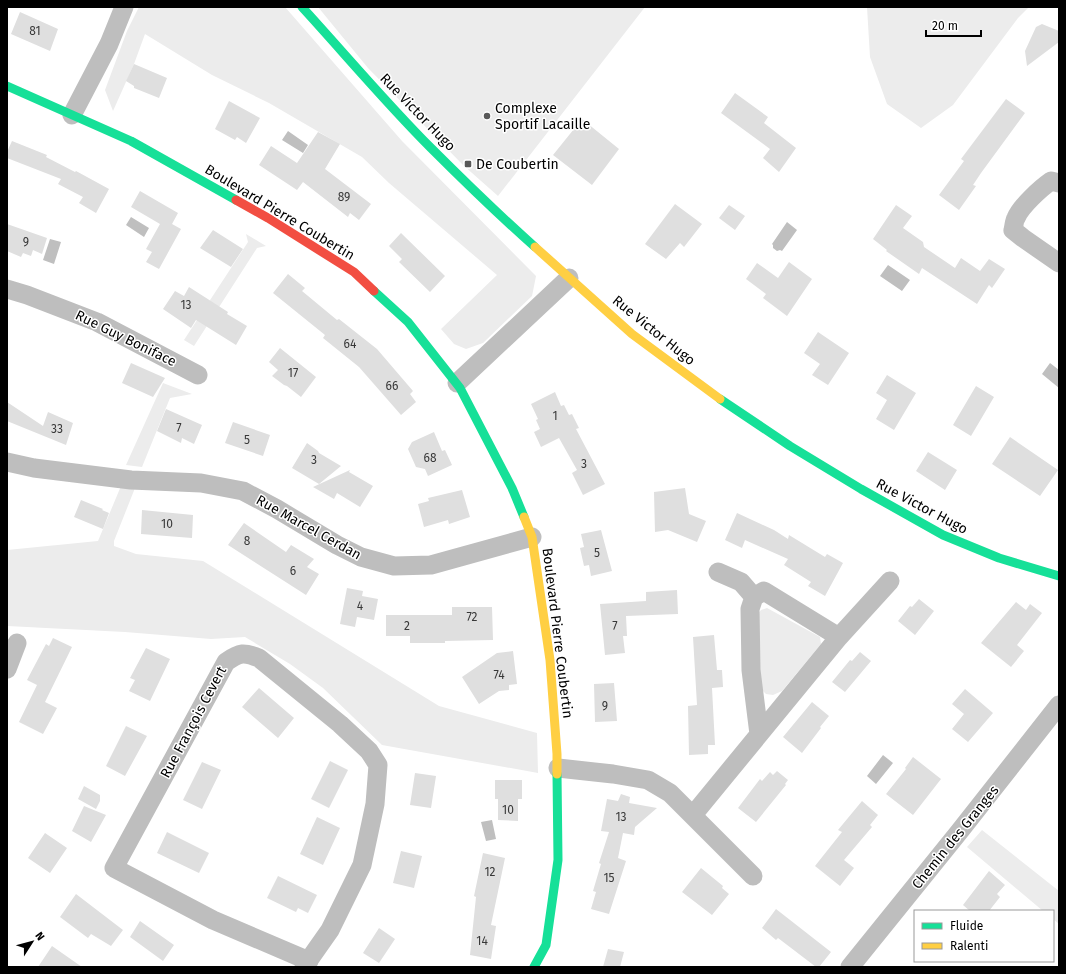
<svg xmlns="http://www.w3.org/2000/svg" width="1066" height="974" viewBox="0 0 1066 974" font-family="'Fira Sans',sans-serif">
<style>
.green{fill:#ececec}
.water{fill:#bfbfbf}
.building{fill:#dfdfdf}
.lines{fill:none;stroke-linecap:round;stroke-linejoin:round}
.street{stroke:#bebebe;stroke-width:19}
.fast{stroke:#16e098;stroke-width:9}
.slow{stroke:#ffcf43;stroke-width:9}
.jam{stroke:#f24e42;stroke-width:9}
.poi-dot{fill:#595959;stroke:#fff;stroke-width:1.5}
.labels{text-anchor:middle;stroke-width:3;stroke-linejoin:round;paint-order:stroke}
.number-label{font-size:12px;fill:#383838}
.poi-label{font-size:14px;fill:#000;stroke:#fff;text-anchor:start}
.street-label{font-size:14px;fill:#000;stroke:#fff}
</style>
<rect width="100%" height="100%" fill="#fff"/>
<!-- green -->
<path class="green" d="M139,7H285L402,141L536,276L532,296L483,343L466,349L454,344L441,329L497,275L389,183L362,157L269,103L212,75L145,34L134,64L113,111L105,90L127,31Z
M318,7H645L498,196L463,165L368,68Z
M867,7H1029L1018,18L953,105L921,128L887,104L870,57Z
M246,234L266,246L257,248L194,346L184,340L248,242Z
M163,383L192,394L170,398L142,467L126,465Z
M121,486L135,488L114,541V546L136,554L203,561L439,706L537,733L538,773L382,745L323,688L290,664L245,637L211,639L125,632L7,626V550L98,541Z
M767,608L820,637L821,644L782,691L773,695L766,694L761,689L756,616L761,610Z
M982,830L1059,891V924L1053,919V911H1043L967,847Z"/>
<!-- water -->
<path class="water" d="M288,131L308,145L303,153L282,140Z
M131,217L149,228L144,237L126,225Z
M787,222L797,230L782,251L780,250L777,251L773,248V245L772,244Z
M50,239L61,242L54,264L43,260Z
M888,265L910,280L902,291L880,276Z
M1050,363L1059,370V388L1042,374Z
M883,755L893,763L876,784L867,776Z
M492,820L496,839L486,841L481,822Z"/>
<!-- building -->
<path class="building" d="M20,12L58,29L50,51L11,34Z
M1042,24L1059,31V42L1027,66L1025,51L1036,27Z
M134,64L167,78L159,98L134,88V86L126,81Z
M735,93L768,117L764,123L796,148L779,172L763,158L770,149L721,113Z
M1006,99L1025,113L981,173L973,185L976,186L959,210L939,195L964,161L961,159Z
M229,101L260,118L246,143L237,137L235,140L215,129Z
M582,119L619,149L592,185L553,155Z
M318,132L340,144L325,169L371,204L359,220L350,213L348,217L303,182L297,190L259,165L271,146L297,163Z
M12,141L47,155L46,157L75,172L76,171L109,189L96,213L79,203L83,197L58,184L61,179L7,158V152Z
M140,191L178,213L172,224L181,229L159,269L146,262L152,252L146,249L160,224L131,207Z
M675,204L702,224L684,247L680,243L666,259L645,244Z
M729,205L745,216L735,230L719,218Z
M896,205L912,216L903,228L923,242L924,247L955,268L961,258L980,271L989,259L1005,269L992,288L989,285L977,304L922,268L919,274L886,251L887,250L873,239Z
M7,224L47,238L42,254L33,250L31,256L23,253L21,257L7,251Z
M213,230L243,249L231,267L200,248Z
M401,233L445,276L430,292L399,262L402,259L389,246Z
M789,262L812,279L787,316L763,298L766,294L746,279L757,263L778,278Z
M288,274L305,288L302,291L337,320L339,319L377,349L413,391L410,394L416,402L401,415L359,367L323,338L325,335L273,293Z
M189,287L228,312L227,314L247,326L236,345L196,320L191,328L163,309L175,291L184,296Z
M818,332L849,353L828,385L812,375L820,364L804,353Z
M280,348L316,377L301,397L287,386L284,385L272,376L278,370L269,362Z
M131,363L165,378L153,397L122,383Z
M887,375L916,393L894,430L876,419L887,400L876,393Z
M976,386L994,397L971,436L953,425Z
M555,392L561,406L564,405L569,415L572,414L579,428L576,429L605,484L583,495L572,473L577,470L559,438L541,447L534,432L540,429L536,420L538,419L531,404Z
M7,402L43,426L48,412L73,423L66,445L7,421Z
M166,409L202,425L194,444L182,438L181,443L157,431Z
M233,422L270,435L263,456L225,443Z
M434,432L442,451L445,450L452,465L428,476L425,469L416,467L408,449L412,442Z
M1010,437L1058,470L1040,496L992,464Z
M307,443L318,451L319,453L341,466L319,484L292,468Z
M928,452L957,470L945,490L916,471Z
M350,470L349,472L373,486L360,507L337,493L334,499L313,487Z
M685,488L689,514L706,521L697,542L668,530L655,532L654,492Z
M462,490L470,517L449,524L448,520L424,527L418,504L429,501L428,498Z
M81,500L103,509L102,510L109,513L103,529L74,517Z
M142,510L193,515L192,538L141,534Z
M737,513L774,530L788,539L789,535L825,557L827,554L843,563L825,596L808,586L811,582L784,565L788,559L745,540L742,548L725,540Z
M244,523L286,552L291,545L314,559L307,567L319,574L306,595L228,545Z
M601,530L612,571L591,576L589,565L584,566L580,548L584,547L581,534Z
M347,588L363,591L362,596L378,599L374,620L357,617L355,627L340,624Z
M677,590L678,614L626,616L627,636H623L625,653L605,655L600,604L646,601V592Z
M919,599L934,611L915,635L898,621L910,606L912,607Z
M1016,602L1026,610L1030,604L1042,613L1017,645L1024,651L1011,667L981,643Z
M452,607H492L493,640L445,641V643H410V636H386V615H452Z
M714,635L717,670H722L723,687L712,688L715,745H708V754L689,755L688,706L697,705L693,637Z
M53,638L72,647L45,702L57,708L43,734L19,722L37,685L27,680L46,644L49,646Z
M146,648L170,659L150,701L129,691L135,680L130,678Z
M513,651L517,684L509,685V690L499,691L479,704L462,677L497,653Z
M860,652L871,661L845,692L832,682L850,660L852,661Z
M614,683L617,721L595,722L594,684Z
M259,688L294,718L278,738L242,707Z
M965,689L993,713L968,742L952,729L964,714L952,704Z
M812,702L829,716L820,727L821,728L802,753L783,737Z
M126,726L147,736L125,776L106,766Z
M913,757L941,779L913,815L886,794L906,769L905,768Z
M330,761L348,770L329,808L311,799Z
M202,762L221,770L202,809L183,800Z
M777,771L788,780L785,784L786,785L756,822L738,808L760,779L762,781L770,772L773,775Z
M415,773L436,776L431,808L410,805Z
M495,780H522V799H518V821L498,820V799H495Z
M84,786L100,795V801L96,809L78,799Z
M621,794L630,797L629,803L657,808L635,827L634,835L623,833L618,858L626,861L609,914L591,909L596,892L593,891L601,864L599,863L609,832L601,831L607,799L618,801Z
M862,801L878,815L870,825L872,827L844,860L854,868L840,886L815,866L842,832L838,830Z
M84,806L106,815L91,842L72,831Z
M317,817L340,828L323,865L300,854Z
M167,832L209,853L199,873L157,853Z
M45,833L67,848L50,873L28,858Z
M401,851L422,856L414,888L393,883Z
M483,853L505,858L491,925L496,926L491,959L470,955L476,897L474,896Z
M701,868L723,886L722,888L729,894L712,915L682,892Z
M989,871L1005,885L997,894L1000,897L989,911H970L963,905Z
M278,876L317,895L308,913L298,908L296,912L267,898Z
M76,894L123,930L111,946L91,934L88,938L60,917Z
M776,909L831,952L819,967H816L778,938L776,940L762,928Z
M140,921L174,945L163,961L130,937Z
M379,928L395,939L379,963L363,953Z
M52,946L82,967H38Z
M608,949L624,952L620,967H603Z"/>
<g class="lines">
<!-- street -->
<path class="street" d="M72,115L109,44L124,7
M1059,183L1051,181C1041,188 1021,206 1016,218C1014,221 1014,227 1013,230L1023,238L1059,263
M7,289L27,295L97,322L198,375
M457,383L569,278
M7,462L34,468L131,480L201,483L243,491L277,509L337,545L361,557L394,566L431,565L532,537
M718,572L741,582L754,597
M839,637L890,581
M7,669L17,643
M558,768L613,774L648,780L670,793L753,876
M693,815L839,637L764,591L754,597L750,609L751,670L759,734
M304,967L330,930L362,865L375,804L378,765L369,751L340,724L259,658C244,652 240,652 226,662L114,868L213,920L309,961
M850,967L959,832L1059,705"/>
<!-- fast -->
<path class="fast" d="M302,7C345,54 386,103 431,148C465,182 499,215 535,247
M7,86L131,141L236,200
M374,291L408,322L460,388L512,488L524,517
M720,399L790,446L861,489L943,535L999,558L1059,576
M534,967L546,945L558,860L557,774"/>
<!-- slow -->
<path class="slow" d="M535,247L632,334L720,399
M524,517L532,537L550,660L557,754V774"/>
<!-- jam -->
<path class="jam" d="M236,200L268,218L354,272L374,291"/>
</g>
<!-- markers -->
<g class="poi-dot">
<circle cx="487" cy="116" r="4"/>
<rect x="464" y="160" width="8" height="8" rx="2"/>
</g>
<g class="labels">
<!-- number labels -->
<g class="number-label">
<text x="35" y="35">81</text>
<text x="344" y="201">89</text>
<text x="26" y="246">9</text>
<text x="186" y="309">13</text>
<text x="350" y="348">64</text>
<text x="293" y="377">17</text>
<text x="392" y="390">66</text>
<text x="555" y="420">1</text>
<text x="179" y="432">7</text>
<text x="57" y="433">33</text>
<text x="247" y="444">5</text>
<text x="430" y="462">68</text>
<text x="314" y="464">3</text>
<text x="584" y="468">3</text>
<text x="167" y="528">10</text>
<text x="247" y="545">8</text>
<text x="597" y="557">5</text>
<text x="293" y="575">6</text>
<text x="360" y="610">4</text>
<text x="472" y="621">72</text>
<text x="407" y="630">2</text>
<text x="615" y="630">7</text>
<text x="499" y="679">74</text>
<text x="605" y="710">9</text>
<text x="508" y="814">10</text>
<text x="621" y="821">13</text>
<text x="490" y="876">12</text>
<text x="609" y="882">15</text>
<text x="482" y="945">14</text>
</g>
<!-- poi labels -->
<g class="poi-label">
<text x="495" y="113">Complexe<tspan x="495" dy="16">Sportif Lacaille</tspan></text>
<text x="476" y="169">De Coubertin</text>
</g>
<!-- street labels -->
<g class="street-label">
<text transform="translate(418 112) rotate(46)" y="5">Rue Victor Hugo</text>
<text transform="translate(280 212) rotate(31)" y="5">Boulevard Pierre Coubertin</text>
<text transform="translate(654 330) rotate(39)" y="5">Rue Victor Hugo</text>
<text transform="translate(126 338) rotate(26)" y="5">Rue Guy Boniface</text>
<text transform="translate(922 506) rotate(28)" y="5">Rue Victor Hugo</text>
<text transform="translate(309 527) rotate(29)" y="5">Rue Marcel Cerdan</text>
<text transform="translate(558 633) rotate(83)" y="5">Boulevard Pierre Coubertin</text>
<text transform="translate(193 722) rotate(-62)" y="5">Rue François Cevert</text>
<text transform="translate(955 837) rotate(-51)" y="5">Chemin des Granges</text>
</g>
</g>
<!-- border -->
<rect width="1066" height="974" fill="none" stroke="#000000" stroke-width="16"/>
<!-- legend -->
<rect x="914" y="910" width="140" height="52" fill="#ffffff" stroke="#999999"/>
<rect x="922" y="923" width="20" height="6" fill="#16e098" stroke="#999999"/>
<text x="950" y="930" font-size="12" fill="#000000">Fluide</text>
<rect x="922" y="943" width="20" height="6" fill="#ffcf43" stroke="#999999"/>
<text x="950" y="950" font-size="12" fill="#000000">Ralenti</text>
<!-- north arrow -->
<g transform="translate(32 942) rotate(54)" stroke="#ffffff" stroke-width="3" paint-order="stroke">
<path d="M0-3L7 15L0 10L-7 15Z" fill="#000000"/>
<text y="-6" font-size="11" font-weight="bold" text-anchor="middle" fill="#000000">N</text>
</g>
<!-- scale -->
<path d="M926 30v6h55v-6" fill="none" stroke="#000000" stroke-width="2"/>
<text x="932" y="30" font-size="12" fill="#000000" stroke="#ffffff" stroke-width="3" paint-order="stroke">20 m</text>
</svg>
